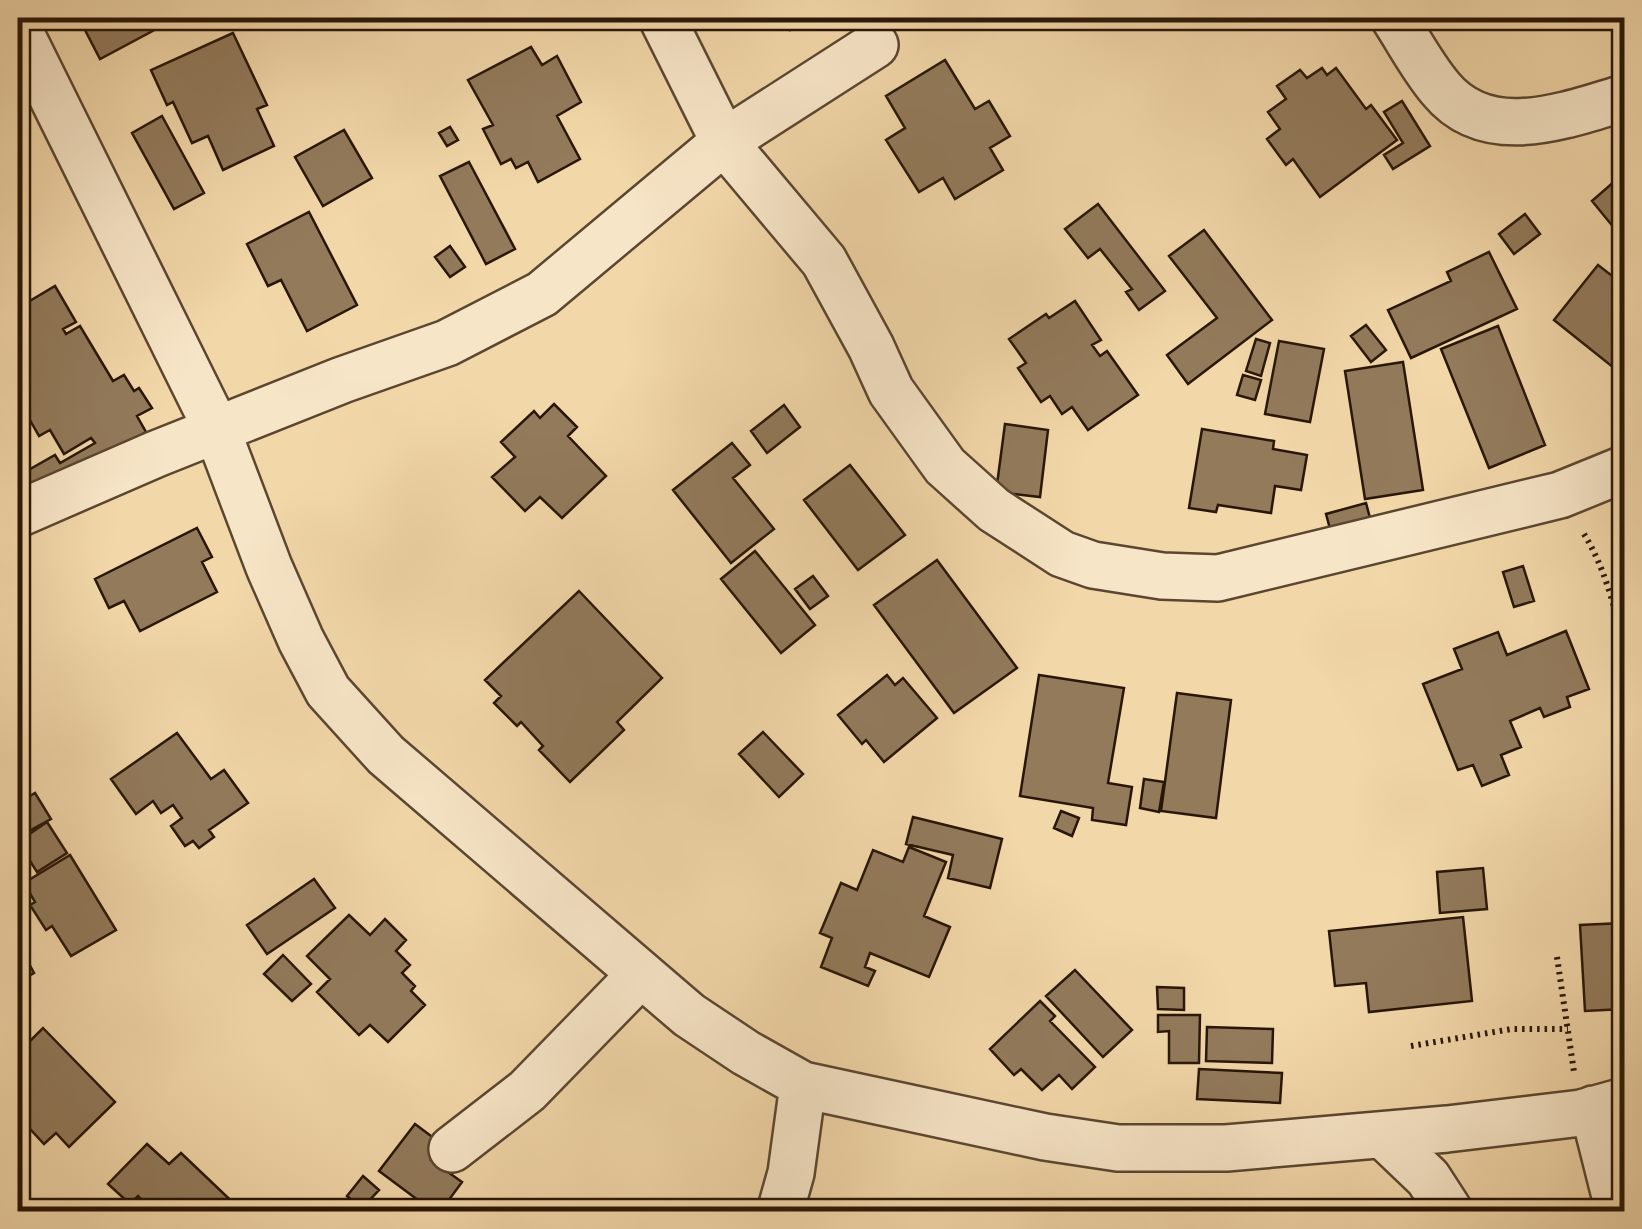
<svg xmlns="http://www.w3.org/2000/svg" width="1642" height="1229" viewBox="0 0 1642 1229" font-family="Alegreya,serif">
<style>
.building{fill:#927a5b;stroke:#291607;stroke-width:2.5}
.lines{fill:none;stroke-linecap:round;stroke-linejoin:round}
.minor-casing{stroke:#5b4630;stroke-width:50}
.path{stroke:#291607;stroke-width:6;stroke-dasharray:2.5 5;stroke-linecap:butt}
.minor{stroke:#f7e5c7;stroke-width:45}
</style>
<rect width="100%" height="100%" fill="#f2d7a9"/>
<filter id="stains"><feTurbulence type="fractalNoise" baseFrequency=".002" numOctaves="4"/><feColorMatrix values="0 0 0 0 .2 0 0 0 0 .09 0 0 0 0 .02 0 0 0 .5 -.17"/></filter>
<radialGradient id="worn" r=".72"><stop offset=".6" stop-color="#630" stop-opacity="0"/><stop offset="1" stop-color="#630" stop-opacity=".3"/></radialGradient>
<!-- building -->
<path class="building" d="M109,18H177L100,59L85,30Z
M784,18H814L790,30Z
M233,33L267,105L257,109L274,146L223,170L208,136L192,143L173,102L167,105L151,70Z
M531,47L542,65L557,56L581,102L557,116L580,159L538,182L528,162L516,168L511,159L501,164L483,129L493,125L468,80Z
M945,60L975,109L989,101L1010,136L990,148L1003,170L955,199L943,178L919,192L886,140L905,128L886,96Z
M1322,68L1327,75L1336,68L1366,109L1371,105L1397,140L1320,197L1293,159L1286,165L1267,139L1280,129L1268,112L1286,99L1277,86L1300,70L1307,78Z
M1402,101L1430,146L1393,169L1384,155L1403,143L1384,112Z
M162,116L204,193L174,209L132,133Z
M450,127L458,140L447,146L439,133Z
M344,130L372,178L323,206L295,157Z
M469,162L515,249L486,264L440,176Z
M1624,173V240L1592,201Z
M1098,204L1165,291L1139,310L1126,292L1132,289L1100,249L1088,258L1065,229Z
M309,212L357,305L307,331L281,280L268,286L247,244Z
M1525,214L1540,234L1514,254L1499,234Z
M1204,230L1272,320L1188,384L1167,355L1217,318L1169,256Z
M450,246L465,267L450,277L435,257Z
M1489,252L1517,309L1411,358L1388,310L1451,281L1447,272Z
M1598,265L1624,285V376L1554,320Z
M55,286L76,322L63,329L66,334L80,326L113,381L124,375L134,391L139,388L152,408L137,416L146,432L70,477L34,504L18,476L55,455L60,463L95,443L91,438L64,454L50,430L39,436L18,399V308Z
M1075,301L1101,340L1092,345L1100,356L1107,351L1138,395L1088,430L1072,407L1062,414L1050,396L1041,402L1018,368L1026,363L1009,339L1046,314L1049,318Z
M1366,325L1386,350L1371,362L1351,336Z
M1498,326L1545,445L1489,468L1441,349Z
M1256,339L1270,343L1261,376L1246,371Z
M1279,341L1324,349L1310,422L1265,414Z
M1403,362L1423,490L1365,499L1345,371Z
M1243,375L1261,380L1255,400L1237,395Z
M554,404L577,427L568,436L606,476L562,518L540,497L525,511L492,477L515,457L501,442L534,411L540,418Z
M784,405L800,427L767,453L751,431Z
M1005,424L1048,430L1040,497L996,492Z
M1202,429L1274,441L1273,449L1307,455L1301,490L1275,486L1271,513L1218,505L1216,512L1189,508Z
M732,443L750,465L733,478L774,529L731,563L673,490Z
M850,465L905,535L858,570L804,500Z
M1366,503L1373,529L1333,540L1326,514Z
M197,528L212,557L202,562L217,592L140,631L124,601L109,608L95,579Z
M755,551L815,625L781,653L721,579Z
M937,560L1017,668L954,713L874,605Z
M1523,566L1534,601L1514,607L1503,572Z
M813,576L828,596L810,609L795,589Z
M579,591L662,678L617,722L624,730L570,782L539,750L543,746L521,722L517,726L494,703L501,696L485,680Z
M1566,631L1589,689L1567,697L1570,707L1544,717L1540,708L1510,721L1521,747L1501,755L1509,775L1482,786L1473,765L1458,770L1423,684L1462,669L1454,649L1498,632L1507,655Z
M887,675L895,685L903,678L937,718L884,762L866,740L862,744L838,715Z
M1039,675L1124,688L1108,783L1132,787L1126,825L1092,820L1093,808L1020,796Z
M1177,693L1231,700L1216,818L1161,811Z
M763,732L803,774L779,797L739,754Z
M177,733L211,779L224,770L248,803L209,830L214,837L199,848L193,841L185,846L171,826L182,818L173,805L161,813L153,801L136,814L111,779Z
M1144,779L1164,782L1159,812L1140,808Z
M35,793L51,819L25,833L18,821V803Z
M1061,811L1079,818L1072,836L1054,828Z
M913,817L1002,839L990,888L948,878L953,855L906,844Z
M47,822L67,853L37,872L18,842Z
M909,847L946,862L924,916L950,927L929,977L870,953L865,967L875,971L868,986L821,967L832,938L820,933L841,883L857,890L873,850L903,862Z
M70,855L116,930L71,956L52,926L46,930L30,905L35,902L24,883Z
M1483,868L1487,909L1440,913L1437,872Z
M314,879L335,908L267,954L247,925Z
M1623,911L1624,1009L1585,1011L1580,925L1623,923Z
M349,915L370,935L385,919L406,940L396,951L410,965L402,973L415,986L411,991L425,1005L388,1042L370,1025L359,1035L317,992L330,979L307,956Z
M1463,917L1472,1001L1369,1012L1366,983L1335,986L1329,931Z
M18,943L34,973L18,982Z
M283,955L311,984L292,1001L264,974Z
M1075,970L1132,1030L1103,1057L1046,996Z
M1157,987L1184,988V1010L1158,1009Z
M1040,1001L1055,1016L1050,1021L1095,1067L1072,1089L1059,1075L1042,1090L1021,1069L1014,1075L990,1049Z
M1158,1015H1200L1199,1063H1169V1031L1158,1032Z
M1207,1027L1273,1029L1272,1063L1206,1061Z
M43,1028L115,1102L69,1147L56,1133L44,1144L18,1116V1053Z
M1199,1069L1282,1073L1280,1103L1197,1099Z
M415,1124L443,1145L431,1160L462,1182L440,1212H434L379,1171Z
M147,1144L169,1164L181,1153L243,1212H146L150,1208L138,1196L130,1204L108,1184Z
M363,1176L379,1190L362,1208L347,1196Z"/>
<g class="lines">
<!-- minor casing -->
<g class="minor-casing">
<path id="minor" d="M662,18L724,142L824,261L871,347L891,391L945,466L994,510L1062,554L1093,565L1162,576L1218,578L1560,495L1624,469
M1394,18C1409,41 1423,68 1441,89C1488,146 1566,115 1624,98
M18,28L217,430L269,567L301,640L328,691L386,755L689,1015L746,1053L803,1085L1045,1137L1118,1148H1226L1447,1129L1581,1113L1624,1101
M18,514L156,454L342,380L447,343L542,294L724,142L875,45
M1593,1109L1619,1212
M1383,1135L1428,1178L1450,1212
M452,1149L527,1091L641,974
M780,1212L791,1173L803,1085"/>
</g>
<!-- path -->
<path class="path" d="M1584,534C1605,568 1614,606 1624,645
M1557,957L1574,1072
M1411,1046L1512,1029H1568"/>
<!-- minor -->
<use href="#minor" class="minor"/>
</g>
<!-- margin -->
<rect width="1642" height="1229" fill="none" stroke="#f2d7a9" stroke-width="60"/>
<rect x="20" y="20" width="1602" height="1189" fill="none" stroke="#291607" stroke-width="5"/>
<rect x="30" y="30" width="1582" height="1169" fill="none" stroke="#291607" stroke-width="2.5"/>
<rect width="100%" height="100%" filter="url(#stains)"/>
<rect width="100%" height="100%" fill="url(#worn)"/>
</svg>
